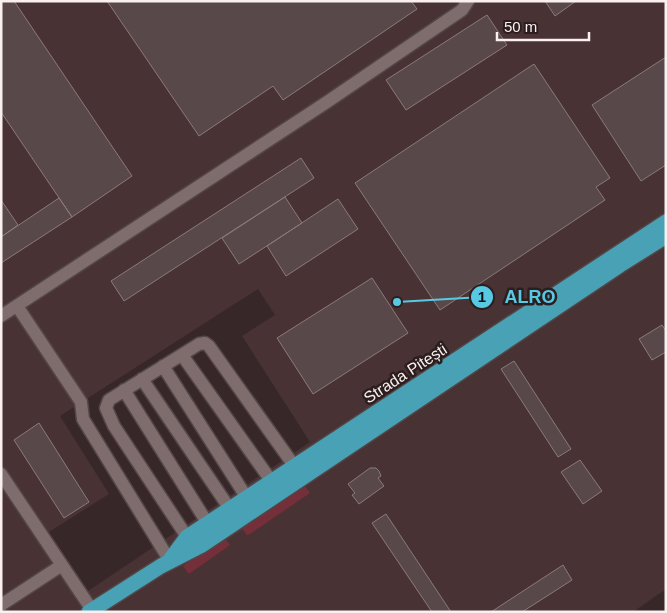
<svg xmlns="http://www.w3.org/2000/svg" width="667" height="613" viewBox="0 0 667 613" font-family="Helvetica,sans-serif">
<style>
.built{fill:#483234;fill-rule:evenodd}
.green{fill:#752f3a}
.building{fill:#594849;stroke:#8c7a7b}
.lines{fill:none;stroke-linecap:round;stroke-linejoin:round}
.minor-casing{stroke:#534647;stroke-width:15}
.major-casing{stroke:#534647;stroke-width:18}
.minor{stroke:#7f6d6e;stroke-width:12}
.major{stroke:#48a1b4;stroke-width:15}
.labels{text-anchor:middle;stroke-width:5;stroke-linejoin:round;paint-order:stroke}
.street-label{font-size:16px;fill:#faf0f0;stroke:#2c1e1f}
.leader{fill:none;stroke:#58c9e3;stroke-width:2}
.callout-dot{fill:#58c9e3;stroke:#2c1e1f;stroke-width:2}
.mark-label{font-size:15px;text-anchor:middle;font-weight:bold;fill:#111}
.callout-label{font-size:18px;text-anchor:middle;font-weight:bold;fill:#58c9e3;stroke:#2c1e1f;stroke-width:5;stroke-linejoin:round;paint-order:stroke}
</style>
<rect width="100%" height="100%" fill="#372729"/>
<!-- built -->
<path class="built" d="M1,1H666V589L633,612H1ZM258,289L275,315L242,336L310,442L88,591L49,532L109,494L60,416Z"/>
<!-- green -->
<path class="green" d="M303,483L310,493L250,534L247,535L240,526Z
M223,536L230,545L189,574L183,566Z"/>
<!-- building -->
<path class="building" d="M1,1H14L132,176L72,217L1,112Z
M107,1H411L417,9L283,100L273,86L199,136Z
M545,1H576L555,16Z
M487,15L507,45L406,110L386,80Z
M666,57V165L641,181L592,105Z
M534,64L610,178L596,187L605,200L440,310L355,183Z
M301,158L314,178L124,301L111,281Z
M285,197L302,223L239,264L222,238Z
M59,198L72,217L1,263V237Z
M338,199L358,229L286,276L267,246Z
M1,200L18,225L1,237Z
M372,278L408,333L313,394L277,338Z
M662,325L666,331V352L652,360L639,339Z
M514,361L571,449L558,457L501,369Z
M39,423L89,502L64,518L14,440Z
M580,460L602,491L583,504L561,472Z
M370,468H376L379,471L381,476L378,478L384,486L359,504L352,495L355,493L348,484Z
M386,514L451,612H432L372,523Z
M563,565L572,580L522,612H491Z"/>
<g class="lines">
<!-- minor casing -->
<g class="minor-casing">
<path id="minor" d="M17,306L81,402L83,419L170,561
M1,316L327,102L462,10L468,1
M182,355L272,482
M163,366L247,498
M142,379L230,509
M124,390L208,524
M1,474L92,610
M187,537L114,426L106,408L109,400L199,344L205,343L209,346L295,467
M1,605L62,565"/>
</g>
<!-- major casing -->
<g class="major-casing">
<path id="major" d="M170,560L187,537L666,222
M89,612L161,566L202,545L620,265L666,236"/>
</g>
<!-- minor -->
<use href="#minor" class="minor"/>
<!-- major -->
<use href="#major" class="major"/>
</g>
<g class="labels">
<!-- street labels -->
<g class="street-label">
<text transform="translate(405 373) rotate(-33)" y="6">Strada Pitești</text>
</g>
</g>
<!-- callouts -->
<path class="leader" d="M397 302L482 297"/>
<g class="callout-dot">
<circle cx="397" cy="302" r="5"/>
<circle cx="482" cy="297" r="12"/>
</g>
<g class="mark-label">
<text x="482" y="302">1</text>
</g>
<g class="callout-label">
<text x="530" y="303">ALRO</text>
</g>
<!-- border -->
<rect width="667" height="613" fill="none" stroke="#faf0f0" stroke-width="5"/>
<!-- scale -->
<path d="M497 32v8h92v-8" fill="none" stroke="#faf0f0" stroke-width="2.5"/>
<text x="504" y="32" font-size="15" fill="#faf0f0" stroke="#2c1e1f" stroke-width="4" paint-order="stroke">50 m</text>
</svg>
